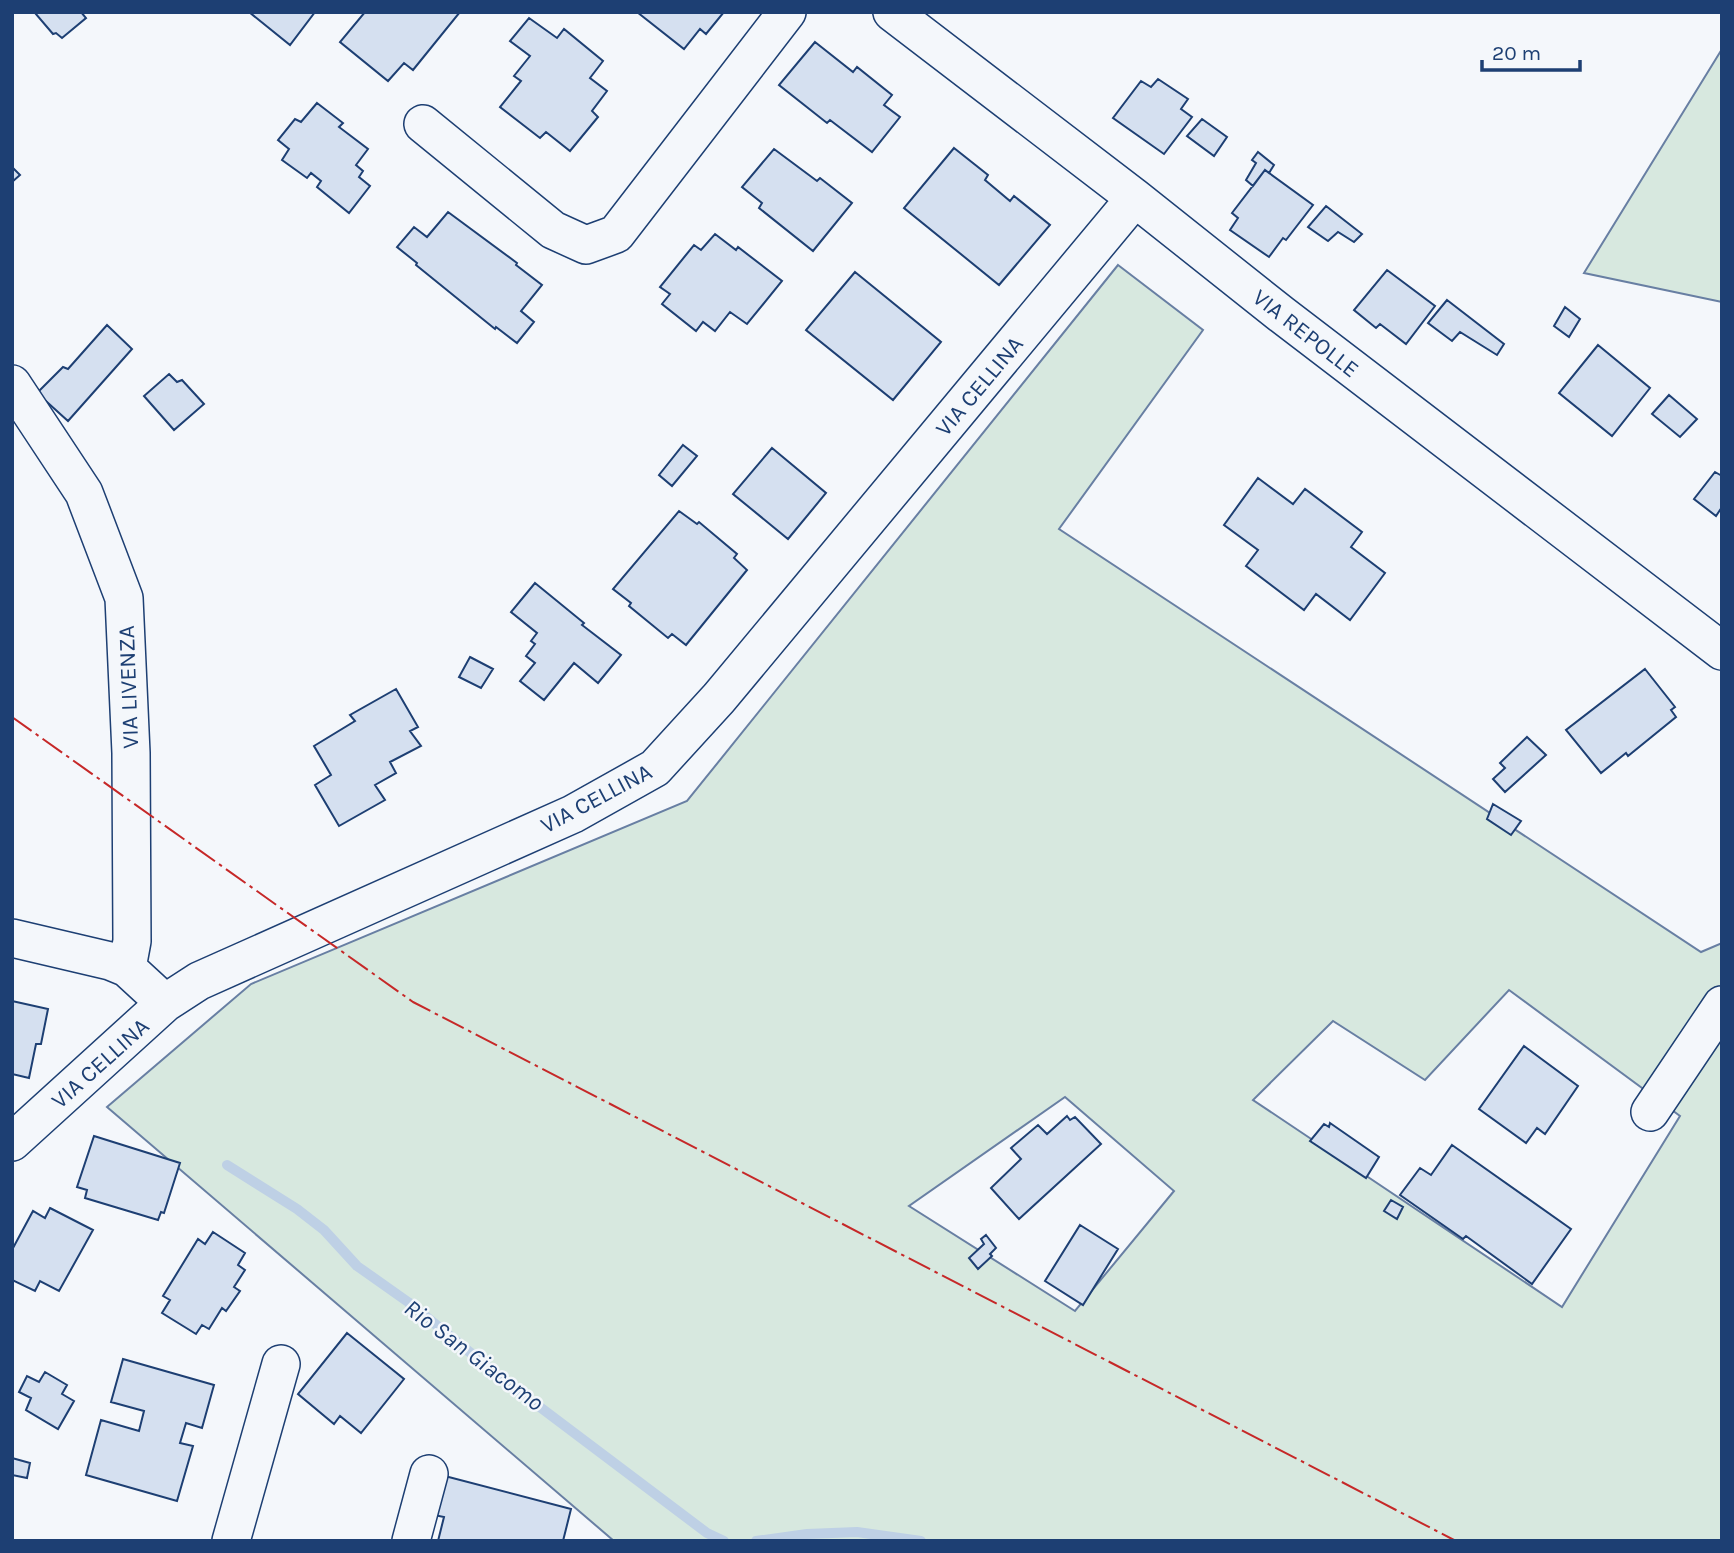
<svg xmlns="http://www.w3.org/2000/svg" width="1734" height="1553" viewBox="0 0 1734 1553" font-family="Karla,sans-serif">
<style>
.green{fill:#d7e8df;stroke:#687fa3;stroke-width:2;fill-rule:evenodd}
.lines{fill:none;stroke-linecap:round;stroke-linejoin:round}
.stream{stroke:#bed0e5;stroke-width:10}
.building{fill:#d5e0f0;stroke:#1d3f73;stroke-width:2}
.minor-casing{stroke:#1d3f73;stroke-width:40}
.minor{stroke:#f4f7fb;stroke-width:37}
.power{stroke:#c62828;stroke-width:2;stroke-dasharray:24 5 3.5 5;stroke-linecap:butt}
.labels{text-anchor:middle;stroke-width:5;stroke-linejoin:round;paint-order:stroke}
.street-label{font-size:23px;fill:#1d3f73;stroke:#f4f7fb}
.water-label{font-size:24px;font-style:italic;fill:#1d3f73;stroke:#f4f7fb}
</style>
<rect width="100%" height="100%" fill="#f4f7fb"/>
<!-- green -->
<path class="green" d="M1722,49V302L1584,273Z
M1118,265L1203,330L1059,529L1701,952L1722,943V1541H614L107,1107L251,984L687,801ZM1509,990L1680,1116L1562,1307L1253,1100L1333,1021L1425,1080ZM1065,1097L1174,1191L1075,1311L909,1206Z"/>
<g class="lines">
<!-- stream -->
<path class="stream" d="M227,1165L297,1209L324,1230L357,1266L408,1302L504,1380L707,1533L724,1541
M756,1541L807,1534L857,1532L921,1541"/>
</g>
<!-- building -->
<path class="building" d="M81,12L86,18L62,38L56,33L53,34L35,13Z
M249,12H315L290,45Z
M365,12H460L413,70L404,63L388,81L340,42Z
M637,12H724L706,34L700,29L684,49Z
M529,18L557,38L564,29L603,61L590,78L607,91L592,111L598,117L570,151L546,132L540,138L500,107L521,81L514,76L530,56L510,41Z
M815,42L853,72L857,67L892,95L884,105L900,117L872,152L830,120L827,123L779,85Z
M1158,79L1188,99L1181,109L1192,117L1164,154L1113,118L1141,81L1151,87Z
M317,103L343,123L339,127L368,149L356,165L363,171L359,177L370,186L349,213L317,187L321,181L311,173L307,178L282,160L289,149L278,140L295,119L301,122Z
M1202,119L1227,137L1214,156L1187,136Z
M954,148L988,175L985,180L1010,201L1014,196L1050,225L999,285L904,208Z
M774,149L817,181L820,178L852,203L813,251L759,208L762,203L742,187Z
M1258,152L1274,165L1269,173L1265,170L1253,186L1246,180L1256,163L1252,160Z
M12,167L20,175L12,182Z
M1265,170L1313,205L1286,240L1283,238L1269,257L1230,230L1238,218L1232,213Z
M1326,206L1362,234L1354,242L1338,232L1328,241L1308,227Z
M448,212L517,263L516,265L542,285L521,311L534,322L517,343L496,327L495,329L416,265L417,263L397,247L414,227L427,237Z
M715,234L736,250L738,247L782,281L747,324L730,312L715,331L703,322L696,331L662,304L670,294L660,287L694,245L701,250Z
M1387,270L1435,306L1406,344L1380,324L1376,328L1354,310Z
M855,272L941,342L893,400L806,330Z
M1447,300L1504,344L1497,355L1460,332L1452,341L1428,323Z
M1565,307L1580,319L1569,337L1554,326Z
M107,325L132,349L68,421L37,393L63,367L68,369Z
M1598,345L1650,388L1612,436L1559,393Z
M169,374L177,382L182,380L204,404L174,430L144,396Z
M1669,395L1697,419L1680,437L1652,414Z
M683,445L697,456L672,486L659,475Z
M772,448L826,493L788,539L733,494Z
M1715,472L1722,476V507L1716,516L1694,499Z
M1258,478L1293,504L1305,489L1362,532L1351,547L1385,573L1350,620L1316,594L1304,610L1246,566L1258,550L1224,525Z
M679,511L697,524L699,522L737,554L734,558L747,570L686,645L672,634L668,638L629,606L631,603L613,589Z
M535,583L584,623L582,625L621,655L598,683L574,663L544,700L520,681L535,663L526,656L535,644L531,641L537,633L511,612Z
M470,657L493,669L481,688L459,677Z
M1645,669L1675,707L1671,710L1676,717L1628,756L1626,753L1601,773L1566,730Z
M396,689L418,727L410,731L421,746L390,762L396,773L375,785L385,800L339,826L315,785L331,775L314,746L355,721L350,715Z
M1527,737L1546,755L1505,792L1493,779L1505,768L1500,763Z
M1493,804L1521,821L1511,835L1487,819Z
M12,1001L48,1009L41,1044H36L29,1078L12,1074Z
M1524,1046L1578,1086L1545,1134L1537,1128L1526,1143L1479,1109Z
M1067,1116L1070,1120L1075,1117L1101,1144L1019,1219L991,1188L1021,1159L1011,1148L1038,1125L1047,1134Z
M1330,1123L1379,1157L1366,1178L1310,1141L1324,1124L1329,1127Z
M94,1136L180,1163L164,1213L161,1212L158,1220L85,1198L87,1190L77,1187Z
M1452,1145L1571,1229L1532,1284L1466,1236L1463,1239L1400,1195L1420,1168L1431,1175Z
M1391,1200L1403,1207L1397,1219L1384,1211Z
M50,1208L93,1230L59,1291L40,1281L35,1291L12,1280L13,1248L33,1211L45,1218Z
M1080,1225L1118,1249L1083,1305L1045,1281Z
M213,1232L245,1253L238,1265L245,1270L234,1287L240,1291L226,1311L222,1308L209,1329L202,1325L196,1334L162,1313L170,1300L163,1296L198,1239L205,1244Z
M986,1235L996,1248L990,1254L992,1256L978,1269L969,1258L984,1244L981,1239Z
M347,1333L404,1379L361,1433L340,1416L334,1424L298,1394Z
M123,1359L214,1385L202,1428L186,1423L180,1443L193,1446L177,1501L86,1475L101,1420L139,1431L144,1411L111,1402Z
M45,1372L67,1385L62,1394L74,1401L58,1429L26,1410L31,1398L19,1392L27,1376L39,1382Z
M12,1458L30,1463L27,1478L12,1475Z
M441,1475L571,1509L563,1541H438L444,1517L429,1514Z"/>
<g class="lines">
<!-- minor casing -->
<g class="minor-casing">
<path id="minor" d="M892,12L1135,198L1281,314L1722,651
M423,124L553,230L586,245L616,234L787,12
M12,384L84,493L124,598L131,753L132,941L127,968L165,1003
M12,938L110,961L127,968
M1650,1112L1722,1005
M12,1142L165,1003L199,981L573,814L655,768L719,698L1135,198
M231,1541L281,1364
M411,1541L429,1474"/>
</g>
<!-- minor -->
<use href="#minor" class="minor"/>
<!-- power -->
<path class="power" d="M12,717L413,1002L1456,1541"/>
</g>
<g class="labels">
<!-- street labels -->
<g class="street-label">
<text transform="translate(1306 333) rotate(38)" y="8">VIA REPOLLE</text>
<text transform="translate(979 386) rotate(-50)" y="8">VIA CELLINA</text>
<text transform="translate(128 687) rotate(-92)" y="8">VIA LIVENZA</text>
<text transform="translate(596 798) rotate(-28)" y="8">VIA CELLINA</text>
<text transform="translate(100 1063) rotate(-42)" y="8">VIA CELLINA</text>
</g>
<!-- water labels -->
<g class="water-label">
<text transform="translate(474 1355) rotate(37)" y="8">Rio San Giacomo</text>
</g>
</g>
<!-- border -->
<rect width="1734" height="1553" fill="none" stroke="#1d3f73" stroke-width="28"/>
<!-- scale -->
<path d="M1482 60v10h98v-10" fill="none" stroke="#1d3f73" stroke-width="3.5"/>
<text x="1492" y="60" font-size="21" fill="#1d3f73" stroke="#f4f7fb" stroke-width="5" paint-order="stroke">20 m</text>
</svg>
